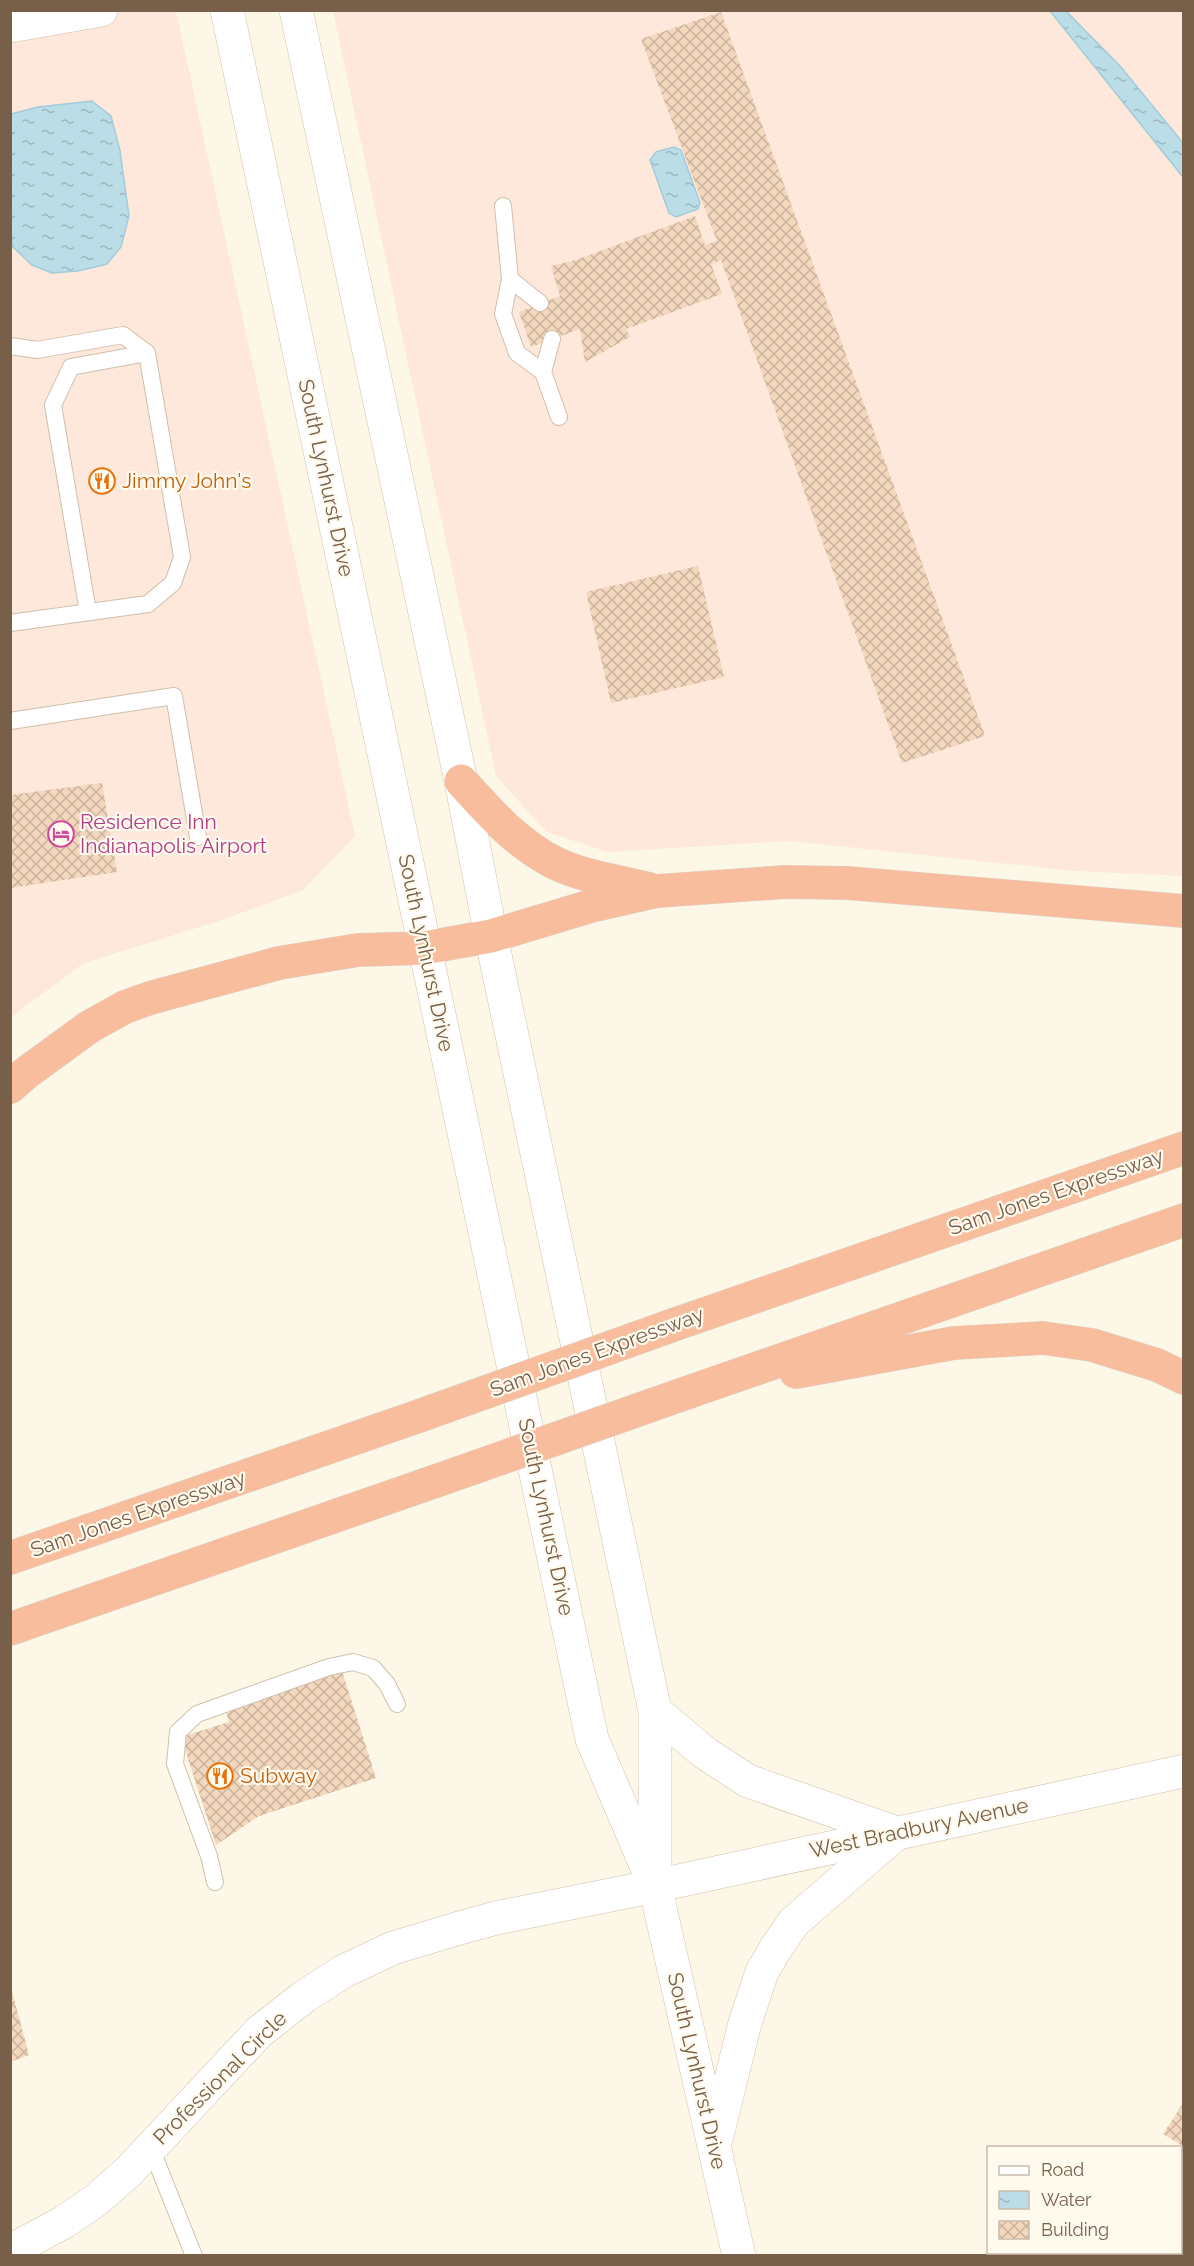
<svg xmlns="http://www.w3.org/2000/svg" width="1194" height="2266" viewBox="0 0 1194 2266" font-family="Raleway,sans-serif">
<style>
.commercial{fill:#fde8db}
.water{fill:url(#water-ripples);stroke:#a1ccda;stroke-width:1.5}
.building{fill:url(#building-cross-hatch)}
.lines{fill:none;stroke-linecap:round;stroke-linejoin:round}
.service-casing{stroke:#cfbfac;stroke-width:18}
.minor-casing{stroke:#cfbfac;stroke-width:34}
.secondary-casing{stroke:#d3c0aa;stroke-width:34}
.motorway-casing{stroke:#dcd5d0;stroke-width:34}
.service{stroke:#fff;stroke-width:16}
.minor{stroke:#fff;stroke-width:33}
.secondary{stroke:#fff;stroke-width:33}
.motorway{stroke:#f8bd9d;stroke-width:33}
.motorway-bridge-casing{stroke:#dcd5d0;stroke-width:34;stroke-linecap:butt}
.motorway-bridge{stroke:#f8bd9d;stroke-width:33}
.labels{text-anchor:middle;stroke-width:4.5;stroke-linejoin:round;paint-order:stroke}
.street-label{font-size:21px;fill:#785f4a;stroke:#fffaee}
.food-label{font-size:21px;fill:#c56008;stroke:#fffaee;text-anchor:start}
.hotel-label{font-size:21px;fill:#b23c85;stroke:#fffaee;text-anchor:start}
</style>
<defs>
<pattern id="water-ripples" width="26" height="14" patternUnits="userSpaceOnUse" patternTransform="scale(1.5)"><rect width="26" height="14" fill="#bbdde8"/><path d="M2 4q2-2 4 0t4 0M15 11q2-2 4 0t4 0" fill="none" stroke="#9db6be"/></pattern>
<pattern id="building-cross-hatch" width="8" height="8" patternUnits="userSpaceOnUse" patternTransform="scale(1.5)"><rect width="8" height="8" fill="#f3d8be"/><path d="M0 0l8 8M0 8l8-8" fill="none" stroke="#cab29c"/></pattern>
</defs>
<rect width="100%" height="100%" fill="#fdf7e7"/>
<!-- commercial -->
<path class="commercial" d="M11,11H176L355,836L303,890L222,920L84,963L11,1017Z
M333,11H1183V876L1075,871L790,841L608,852L547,832L496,776Z"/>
<!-- water -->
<path class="water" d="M1050,11H1066L1120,66L1183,143V177Z
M92,101L111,116L120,151L129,216L121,247L107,264L78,271L52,273L32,265L13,247L10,236L11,114L38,107Z
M674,147L681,150L700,203L698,209L676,217L669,213L650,160L656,152Z"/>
<!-- building -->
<path class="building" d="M721,12L985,736L902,763L721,260L711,264L722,294L626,329L630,337L585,362L580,329L531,347L519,312L560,296L551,266L576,260L695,216L705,245L717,241L641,39Z
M698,566L724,677L611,703L586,592Z
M102,783L117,872L10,888V795Z
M342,1671L376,1778L259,1816L216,1845L181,1737L229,1722L225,1708Z
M10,1984L29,2055L10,2062Z
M1184,2102V2147L1163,2134Z
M1184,2184V2256H1120V2252H1180V2185Z"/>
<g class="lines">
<!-- service casing -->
<g class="service-casing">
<path id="service" d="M503,206L510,279L540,303
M510,279L503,314L517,353L543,372
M552,339L543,372L559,417
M10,346L37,350L123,335L147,353L182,557L173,583L148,604L10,623
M88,612L53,405L71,367L147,353
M10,721L174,696L198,837
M215,1882L209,1856L175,1764L178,1732L197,1714L329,1667L353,1662L373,1668L387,1684L397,1704
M151,2148L194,2256"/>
</g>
<!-- minor casing -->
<g class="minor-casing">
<path id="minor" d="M10,26L101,10
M10,2251L64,2222L95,2201L128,2172L259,2032L305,1996L344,1971L393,1948L456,1929L496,1918L655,1886"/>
</g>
<!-- secondary casing -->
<g class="secondary-casing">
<path id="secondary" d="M227,10L592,1739L655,1886L739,2256
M296,10L461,781L491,936L655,1711V1872
M655,1711L705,1753L748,1781L897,1833L794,1922L776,1948L762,1972L745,2023L717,2136
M655,1886L1184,1771"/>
</g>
<!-- motorway casing -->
<g class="motorway-casing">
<path id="motorway" d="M461,781C489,812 517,844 555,863C584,877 618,881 649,889
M10,1087L26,1073L89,1027L125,1007L150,998L279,963L358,950L424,948L491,936L591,906L657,891L785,882L847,883L1184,911
M676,1324L1184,1148
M796,1372L954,1343L1043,1338L1092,1345L1157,1365L1184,1378
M689,1392L1184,1220
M10,1558L419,1416
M10,1629L433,1482"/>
</g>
<!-- service -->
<use href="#service" class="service"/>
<!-- minor -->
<use href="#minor" class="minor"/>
<!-- secondary -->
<use href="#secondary" class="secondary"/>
<!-- motorway -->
<use href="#motorway" class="motorway"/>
<!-- motorway-bridge casing -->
<g class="motorway-bridge-casing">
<path id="motorway-bridge" d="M419,1416L676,1324
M433,1482L689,1392"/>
</g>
<!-- motorway-bridge -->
<use href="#motorway-bridge" class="motorway-bridge"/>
</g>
<!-- icons -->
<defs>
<g id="restaurant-ring" transform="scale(1.35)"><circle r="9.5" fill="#fffaee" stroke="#e8710a" stroke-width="1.5"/><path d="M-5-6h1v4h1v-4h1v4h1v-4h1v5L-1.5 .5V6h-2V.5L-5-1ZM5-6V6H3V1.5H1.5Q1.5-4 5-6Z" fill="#e8710a"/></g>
<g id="hotel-ring" transform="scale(1.35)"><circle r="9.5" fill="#fffaee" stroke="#d1479c" stroke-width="1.5"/><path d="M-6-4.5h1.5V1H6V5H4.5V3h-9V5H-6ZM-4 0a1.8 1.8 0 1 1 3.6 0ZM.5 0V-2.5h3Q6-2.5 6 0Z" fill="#d1479c"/></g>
</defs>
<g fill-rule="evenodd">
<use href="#restaurant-ring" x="102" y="481"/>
<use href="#hotel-ring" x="61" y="834"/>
<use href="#restaurant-ring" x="220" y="1776"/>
</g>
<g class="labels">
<!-- street labels -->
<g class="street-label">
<text transform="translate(326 478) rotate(78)" y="7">South Lynhurst Drive</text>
<text transform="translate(426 953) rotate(78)" y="7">South Lynhurst Drive</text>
<text transform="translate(1056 1192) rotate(-19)" y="7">Sam Jones Expressway</text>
<text transform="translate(597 1352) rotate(-20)" y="7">Sam Jones Expressway</text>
<text transform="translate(138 1514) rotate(-19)" y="7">Sam Jones Expressway</text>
<text transform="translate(546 1517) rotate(78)" y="7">South Lynhurst Drive</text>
<text transform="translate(919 1828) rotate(-12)" y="7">West Bradbury Avenue</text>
<text transform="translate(697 2071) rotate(77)" y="7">South Lynhurst Drive</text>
<text transform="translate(220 2078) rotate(-45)" y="7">Professional Circle</text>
</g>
<!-- food labels -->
<g class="food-label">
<text x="122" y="488">Jimmy John's</text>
<text x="240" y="1783">Subway</text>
</g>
<!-- hotel labels -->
<g class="hotel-label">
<text x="80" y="829">Residence Inn<tspan x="80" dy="24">Indianapolis Airport</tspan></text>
</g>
</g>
<!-- border -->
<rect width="1194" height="2266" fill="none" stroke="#785f4a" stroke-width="24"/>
<!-- legend -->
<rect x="987" y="2146" width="195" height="108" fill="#fffaee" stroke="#c9bcac" stroke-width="1.5"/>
<rect x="999" y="2166" width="30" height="9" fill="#ffffff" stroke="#c9bcac" stroke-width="1.5"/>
<text x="1041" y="2176" font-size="18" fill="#785f4a">Road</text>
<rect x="999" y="2191" width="30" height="18" fill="url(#water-ripples)" stroke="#c9bcac" stroke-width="1.5"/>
<text x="1041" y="2206" font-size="18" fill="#785f4a">Water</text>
<rect x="999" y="2221" width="30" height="18" fill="url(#building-cross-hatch)" stroke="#c9bcac" stroke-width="1.5"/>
<text x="1041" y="2236" font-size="18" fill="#785f4a">Building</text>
</svg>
